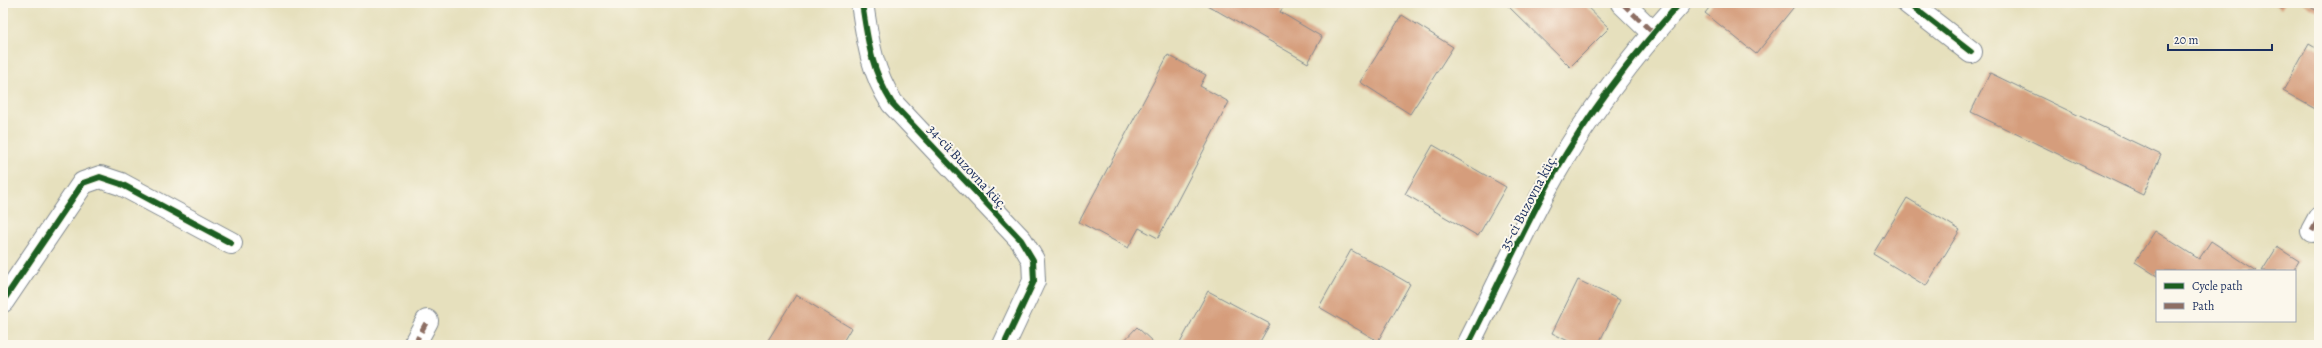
<svg xmlns="http://www.w3.org/2000/svg" width="2322" height="348" viewBox="0 0 2322 348" font-family="Alegreya,serif">
<style>
.building{fill:#d59d7b}
.lines{fill:none;stroke-linecap:round;stroke-linejoin:round}
.minor-casing{stroke:#80888e;stroke-width:24}
.minor{stroke:#fff;stroke-width:22}
.quiet{stroke:#8d6e63;stroke-width:5;stroke-dasharray:10 5;stroke-linecap:butt}
.cycleway-casing{stroke:#fbf7ec;stroke-width:8}
.cycleway{stroke:#1b5e20;stroke-width:6}
.labels{text-anchor:middle;stroke-width:4;stroke-linejoin:round;paint-order:stroke}
.street-label{font-size:14px;fill:#1b2f5e;stroke:#fbf7ec}
</style>
<rect width="100%" height="100%" fill="#fbf7ec"/>
<filter id="ink" filterUnits="userSpaceOnUse"><feTurbulence type="fractalNoise" baseFrequency=".025" numOctaves="2"/><feDisplacementMap in="SourceGraphic" scale="8" xChannelSelector="R" yChannelSelector="G"/><feConvolveMatrix kernelMatrix="1 2 1 2 8 2 1 2 1" color-interpolation-filters="sRGB"/></filter>
<filter id="wash" filterUnits="userSpaceOnUse"><feTurbulence type="fractalNoise" baseFrequency=".012" numOctaves="4" result="noise"/><feDisplacementMap in="SourceGraphic" scale="16" xChannelSelector="R" yChannelSelector="G"/><feGaussianBlur stdDeviation="0.9" result="paint"/><feColorMatrix in="noise" values="0 0 0 0 0 0 0 0 0 0 0 0 0 0 0 0 0 1.4 0 .05"/><feComposite in="paint" operator="in"/></filter>
<g filter="url(#wash)">
<rect width="100%" height="100%" fill="#e6e0bd"/>
<g id="blocks">
<!-- building -->
<path class="building" d="M1208,3H1286L1280,12L1322,37L1308,63L1207,5Z
M1505,3H1583L1609,28L1570,67Z
M1713,3H1797L1756,54L1705,13Z
M2272,3H2286L2282,9Z
M2303,3H2319V12Z
M1402,15L1453,47L1410,114L1360,82Z
M2309,44L2319,50V111L2283,91Z
M1168,55L1206,75L1200,86L1229,102L1158,238L1139,228L1128,248L1079,222Z
M1990,73L2161,155L2143,195L1971,112Z
M1433,145L1506,187L1478,236L1405,194Z
M1907,198L1960,230L1926,286L1873,254Z
M2155,231L2199,259L2211,241L2257,271H2157V276L2135,262Z
M2277,247L2299,261L2293,271H2262Z
M1351,250L1410,284L1378,341L1319,307Z
M1578,280L1620,300L1598,345H1576L1552,333Z
M1208,291L1270,324L1258,345H1179Z
M796,295L851,328L841,345H765Z
M1137,327L1156,345H1120Z"/>
</g>
</g>
<g filter="url(#ink)">
<use href="#blocks" fill-opacity="0" stroke="#80888e" stroke-width="1"/>
<g class="lines">
<!-- minor casing -->
<g class="minor-casing">
<path id="minor" d="M862,3C868,42 871,69 892,103L1021,240L1033,260L1034,281L1004,345
M1622,3L1653,33
M1908,3L1971,52
M2312,231L2319,218
M3,301L83,183L100,177L121,184L231,243
M414,345L427,321
M1468,345C1497,288 1523,229 1554,174C1589,113 1633,55 1680,3"/>
</g>
<!-- minor -->
<use href="#minor" class="minor"/>
<!-- quiet -->
<path class="quiet" d="M1622,3L1653,33
M2312,231L2319,218
M414,345L427,321"/>
<!-- cycleway casing -->
<g class="cycleway-casing">
<path id="cycleway" d="M862,3C868,42 871,69 892,103L1021,240L1033,260L1034,281L1004,345
M1908,3L1971,52
M3,301L83,183L100,177L121,184L231,243
M1468,345C1497,288 1523,229 1554,174C1589,113 1633,55 1680,3"/>
</g>
<!-- cycleway -->
<use href="#cycleway" class="cycleway"/>
</g>
</g>
<g class="labels">
<!-- street labels -->
<g class="street-label">
<text transform="translate(968 167) rotate(47)" y="5">34-cü Buzovna küç.</text>
<text transform="translate(1528 202) rotate(-62)" y="5">35-ci Buzovna küç.</text>
</g>
</g>
<!-- margin -->
<rect width="2322" height="348" fill="none" stroke="#fbf7ec" stroke-width="16"/>
<!-- legend -->
<rect x="2156" y="270" width="140" height="52" fill="#fbf7ec" stroke="#a1a7b3"/>
<rect x="2164" y="283" width="20" height="6" fill="#1b5e20" stroke="#a1a7b3"/>
<text x="2192" y="290" font-size="12" fill="#1b2f5e">Cycle path</text>
<rect x="2164" y="303" width="20" height="6" fill="#8d6e63" stroke="#a1a7b3"/>
<text x="2192" y="310" font-size="12" fill="#1b2f5e">Path</text>
<!-- scale -->
<path d="M2168 44v6h104v-6" fill="none" stroke="#1b2f5e" stroke-width="2"/>
<text x="2174" y="44" font-size="12" fill="#1b2f5e" stroke="#fbf7ec" stroke-width="3" paint-order="stroke">20 m</text>
</svg>
